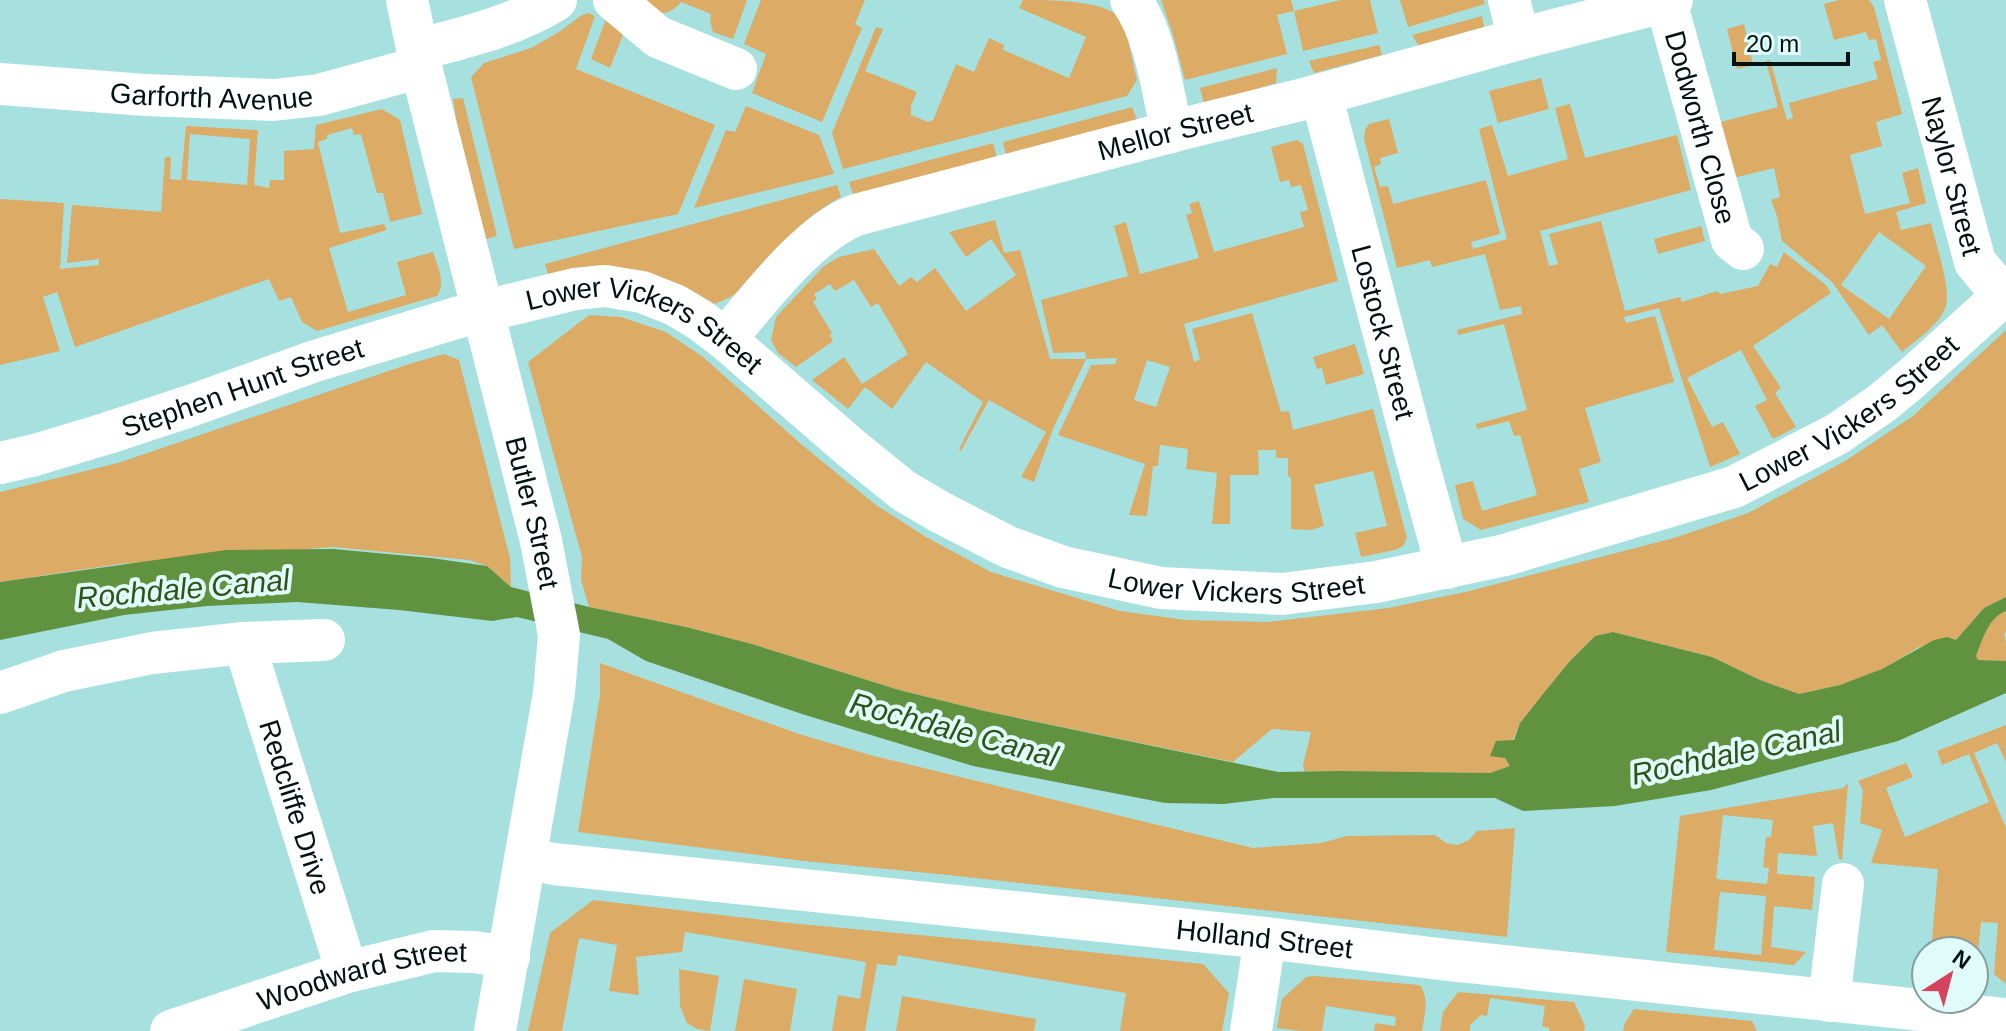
<svg xmlns="http://www.w3.org/2000/svg" width="2006" height="1031" viewBox="0 0 2006 1031" font-family="Helvetica,sans-serif">
<style>
.green{fill:#dcab66;fill-rule:evenodd}
.water{fill:#609240}
.lines{fill:none;stroke-linecap:round;stroke-linejoin:round}
.minor{stroke:#fff;stroke-width:42}
.labels{text-anchor:middle;stroke-width:8;stroke-linejoin:round;paint-order:stroke}
.street-label{font-size:28px;fill:#001212;stroke:#dffcfb}
.water-label{font-size:30px;font-style:italic;fill:#305219;stroke:#dffcfb}
</style>
<rect width="100%" height="100%" fill="#a6e1e0"/>
<!-- green -->
<path class="green" d="M637,0H747L733,39L713,32L710,21L711,14L681,2C665,21 654,11 637,0Z
M761,0H865L855,24L862,28L822,122L752,93L766,54L744,44Z
M1023,0C1049,0 1105,0 1120,18C1128,32 1133,64 1137,80L1127,96L843,169L832,133L876,27L883,29L865,71L917,92L911,106V115L928,122L933,120L956,64L974,72L989,38L1004,45L1003,50L1069,78L1086,37L1019,8Z
M1161,0H1291L1294,11L1341,0H1370L1378,33L1303,51L1294,11L1277,15L1287,54L1185,80L1173,35Z
M1400,0H1484L1485,4L1408,27Z
M1839,0H1869L1874,7L1902,114L1876,122L1882,146L1850,155L1865,214L1910,203L1902,173L1918,168L1926,203L1896,212L1901,230L1931,223C1935,243 1954,294 1944,311C1935,328 1916,340 1902,352L1882,325L1869,335L1832,282L1782,241L1777,216L1771,200L1780,197L1774,168L1733,178L1717,123L1778,107L1766,61L1770,60L1787,120L1793,118L1789,103L1878,79L1873,62L1881,60L1876,39L1869,40L1866,32L1834,40L1824,4ZM1879,232L1926,266L1889,319L1841,285Z
M609,11L623,35L610,68L591,59Z
M588,13L595,16L576,69L715,125L678,214L514,249L471,77L484,63L531,48L559,32L582,15Z
M1482,16L1485,30L1419,46L1412,35Z
M1744,24L1753,65L1737,69L1727,29Z
M1379,45L1382,55L1314,73L1309,61Z
M1277,68L1276,83L1204,104L1200,88Z
M1541,78L1549,109L1498,123L1489,91Z
M463,98L497,236L486,239L456,119L453,99Z
M1570,104L1585,158L1677,135L1691,190L1540,231L1549,266L1558,264L1549,234L1601,221L1625,311L1680,297L1682,302L1717,291L1720,294L1758,286L1770,264L1777,267L1784,252L1826,285L1831,293L1753,346L1781,388L1775,393L1796,427L1773,439L1755,406L1767,400L1741,350L1687,378L1712,427L1723,422L1740,454L1710,467L1659,308L1624,317L1626,323L1655,316L1674,382L1585,408L1601,462L1579,469L1589,502L1481,530L1463,519L1455,485L1473,481L1482,511L1537,495L1520,435L1514,436L1509,421L1477,429L1476,424L1527,410L1504,324L1458,335L1457,330L1522,314L1521,306L1500,310L1485,254L1432,267L1430,260L1397,268L1364,139L1365,130L1369,124L1389,119L1398,153L1380,158L1381,164L1374,167L1380,187L1388,186L1393,204L1486,180L1500,234L1471,242L1473,249L1507,239L1479,129L1492,125L1508,176L1568,159L1555,108Z
M746,106L819,135L834,174L694,208L726,130L735,132Z
M1132,107L1137,120L1006,156L1003,142Z
M382,109L400,120L422,214L390,222L383,193H377L361,134L354,135L352,128L327,135V139L318,142L340,233L384,224L387,230L329,248L348,312L406,295L397,262L433,252C438,268 446,282 437,296L317,331L302,322L291,297L279,301L269,279L75,347L57,292L43,297L60,351L0,365V199L64,203L60,269L99,265V259L67,263L72,205L161,212L165,157H171L170,179L181,180L186,126L258,130L254,185L269,188L270,180H284V151L314,149L316,125ZM190,134L250,139L247,185L187,180Z
M1297,140L1303,144L1338,281L1184,324L1194,362L1200,359L1192,329L1252,313L1281,412L1289,411L1293,430L1373,409L1407,538L1403,546L1395,550L1361,557L1355,533L1387,526L1373,471L1314,485L1324,526L1310,530L1291,529V477H1288V458H1276V450H1258L1259,475H1230V524H1212L1217,473L1186,469L1188,449L1160,445L1158,466H1153L1147,516L1129,515L1145,464L1058,435L1091,365L1115,364L1117,358L1086,359L1053,429L1034,482L1021,477L1046,432L989,400L961,451L959,449L983,402L926,362L892,409L865,387L848,409L812,380L844,357L862,384L908,354L878,303L871,307L854,280L835,291L830,284L814,294L817,299L813,302L832,333L830,335L833,341L796,367L778,353L771,340L776,317L824,266L839,257L874,249L899,286L911,277L917,282L935,268L966,311L1016,275L991,239L966,257L949,232L995,220L1004,253L1020,250L1050,359H1086L1085,352L1053,353L1041,300L1128,276L1114,226L1126,222L1140,274L1199,258L1186,215L1192,213L1189,204L1199,201L1214,252L1304,227L1300,212L1308,210L1301,185L1291,187L1289,180L1280,182L1271,147ZM1147,360L1170,367L1156,407L1134,400Z
M993,143L997,158L853,194L849,182Z
M837,185L841,197C814,211 794,230 774,253C754,275 743,296 713,304L549,277L545,264Z
M1701,226L1705,241L1658,254L1654,239Z
M589,315L621,317L666,332L703,357L802,445L876,505L926,537L991,572L1120,611L1186,620L1267,622L1388,608L1465,592L1674,538L1748,513L1845,461L1913,416L2006,330V597L1984,608L1956,640L1919,647L1883,669L1840,685L1799,694L1760,680L1712,657L1613,632L1595,636L1570,661L1520,723L1505,758L1511,766L1490,773L1304,771L1303,765L1311,732L1272,729L1233,762L984,711L899,690L752,644L686,627L589,607L581,580L582,557L528,362Z
M1355,344L1364,374L1326,385L1322,368L1317,369L1313,357Z
M444,354L459,360L510,558L511,587L487,566L469,560L333,547L119,564L0,582V492L118,463L412,363Z
M2006,611V632L2004,633L2006,643V661L1978,660L1976,656C1983,639 1988,618 2006,611Z
M600,663L799,734L870,755L1253,848L1321,843L1347,836L1435,835L1446,843L1457,845L1469,840L1477,831L1515,828L1507,937L948,875L804,861L578,832L600,695Z
M2006,725V762L1997,743L1974,753L2006,828V984L1994,974L1998,923L1981,922L1976,972L1974,973V951H1931L1938,869L1871,863L1882,830L1860,823L1863,790L1858,781L1906,763L1913,777L1886,788L1905,837L1989,802L1969,754L1942,765L1937,751Z
M1848,783L1842,860L1839,859L1833,823L1813,826L1817,856L1778,853L1777,874L1815,877L1812,910L1774,906L1771,947L1806,952L1794,965L1666,952L1680,816L1843,788ZM1723,815L1773,820L1771,837H1766L1763,867L1769,868L1767,884L1716,879ZM1720,892L1766,896L1761,955L1714,950Z
M593,900L789,923L1005,943L1203,964L1229,993L1222,1031H1120L1126,993L898,955L896,966L877,964L865,1031H832L838,995L860,999L866,962L685,932L682,952L636,957L639,995L609,991L617,945L579,938L562,1031H528L550,933Z
M679,969L719,976L710,1031L697,1029L687,1023L680,1006Z
M1315,976L1420,985C1430,1000 1424,1015 1422,1031H1374L1375,1023L1395,1026L1396,1017L1326,1006L1322,1031H1301L1277,1028L1282,999L1306,977Z
M744,979L797,989L790,1031H735Z
M1458,992L1574,1002L1585,1026L1584,1031H1549V1028L1542,1026L1545,1006L1490,998L1487,1016L1481,1015L1470,1025V1031H1440L1443,1012Z
M902,996L1036,1019L1034,1031H896Z
M1634,1009L1752,1021L1757,1031H1623L1625,1023Z"/>
<!-- water -->
<path class="water" d="M333,549L431,558L487,566L511,587L589,607L686,627L752,644L899,690L984,711L1278,772L1339,771L1490,773L1510,766L1505,758L1490,756L1496,741L1514,740L1520,723L1547,689L1570,661L1595,636L1613,632L1712,657L1760,680L1799,694L1840,685L1882,669L1934,640L1947,637L1956,640L1984,608L2006,597V611C1988,618 1983,639 1976,656L1978,660L2006,661V693L1898,741L1711,790L1615,806L1523,811L1495,798H1274L1224,804L1165,803L973,766L805,715L646,661L608,639L517,617L492,621L399,610L297,602L207,606L124,615L0,640V582L226,550Z"/>
<g class="lines">
<!-- minor -->
<g class="minor">
<path id="s1" d="M407,0L421,67L541,541L559,635L554,693L495,1031"/>
<path d="M614,0L658,37L736,69"/>
<path d="M1131,0C1156,35 1162,90 1172,132"/>
<path d="M1509,0L1519,39"/>
<path id="s2" d="M1905,0L1975,262L2003,296"/>
<path id="s3" d="M1666,2L1732,240L1743,249"/>
<path d="M417,50C466,37 512,27 556,0"/>
<path id="s4" d="M0,84L145,95L274,100L319,95L421,67"/>
<path id="s5" d="M1321,94L1416,456L1447,568"/>
<path id="s6" d="M725,339C760,299 806,235 856,215L1178,130L1308,98L1519,39L1672,0"/>
<path id="s7" d="M0,463L35,455L108,433L193,405L312,362L456,318L575,289L605,286L642,292L675,305L700,320L725,339L852,449L904,491L940,512L1008,547L1063,567L1161,588L1282,594L1376,582L1505,555L1734,487L1837,434L1882,403L1911,379L2006,293"/>
<path d="M244,643L324,640"/>
<path id="s8" d="M0,693L64,671L152,653L244,643L347,972"/>
<path id="s9" d="M525,858L554,864L1265,938L1448,960L2006,1019"/>
<path d="M1829,1001L1843,884"/>
<path id="s10" d="M171,1031L347,972L434,951L474,952L509,957"/>
<path d="M1251,1031L1265,938"/>
</g>
</g>
<g class="labels">
<!-- street labels -->
<g class="street-label">
<text dy="10" stroke="none"><textPath href="#s4" startOffset="212">Garforth Avenue</textPath></text>
<text dy="10" stroke="none"><textPath href="#s3" startOffset="130">Dodworth Close</textPath></text>
<text dy="10" stroke="none"><textPath href="#s6" startOffset="512">Mellor Street</textPath></text>
<text dy="10" stroke="none"><textPath href="#s2" startOffset="182">Naylor Street</textPath></text>
<text dy="10" stroke="none"><textPath href="#s5" startOffset="246">Lostock Street</textPath></text>
<text dy="10" stroke="none"><textPath href="#s7" startOffset="680">Lower Vickers Street</textPath></text>
<text dy="10" stroke="none"><textPath href="#s7" startOffset="254">Stephen Hunt Street</textPath></text>
<text dy="10" stroke="none"><textPath href="#s7" startOffset="2000">Lower Vickers Street</textPath></text>
<text dy="10" stroke="none"><textPath href="#s1" startOffset="528">Butler Street</textPath></text>
<text dy="10" stroke="none"><textPath href="#s7" startOffset="1352">Lower Vickers Street</textPath></text>
<text dy="10" stroke="none"><textPath href="#s8" startOffset="422">Redcliffe Drive</textPath></text>
<text dy="10" stroke="none"><textPath href="#s9" startOffset="744">Holland Street</textPath></text>
<text dy="10" stroke="none"><textPath href="#s10" startOffset="200">Woodward Street</textPath></text>
</g>
<!-- water labels -->
<g class="water-label">
<text transform="translate(183 589) rotate(-5)" y="10">Rochdale Canal</text>
<text transform="translate(954 730) rotate(15)" y="10">Rochdale Canal</text>
<text transform="translate(1736 753) rotate(-12)" y="10">Rochdale Canal</text>
</g>
</g>
<!-- north arrow -->
<g transform="translate(1950 975) rotate(36)"><circle r="38" fill="#dffcfb" stroke="#869e9e" stroke-width="2"/>
<path d="M0-6L14 30L0 20L-14 30Z" fill="#d4445c"/>
<text y="-12" font-size="22" font-weight="bold" text-anchor="middle" fill="#001212">N</text>
</g>
<!-- scale -->
<path d="M1734 52v12h114v-12" fill="none" stroke="#001212" stroke-width="4"/>
<text x="1746" y="52" font-size="24" fill="#001212" stroke="#dffcfb" stroke-width="6" paint-order="stroke">20 m</text>
</svg>
